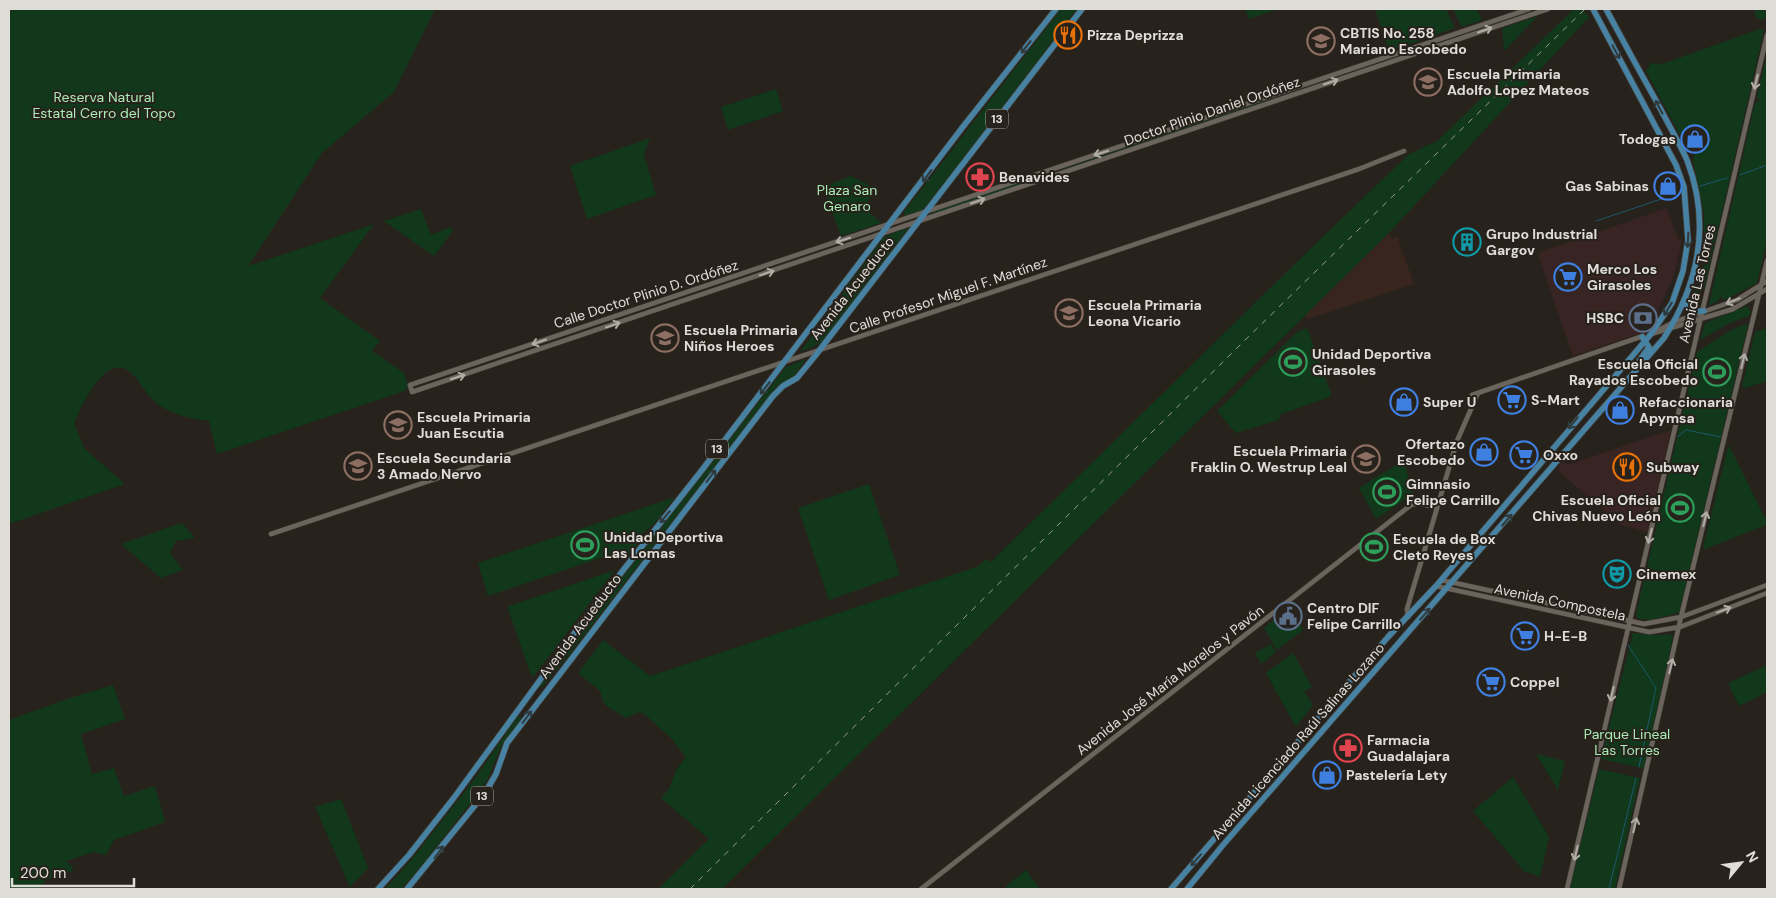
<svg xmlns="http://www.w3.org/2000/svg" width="1776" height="898" viewBox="0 0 1776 898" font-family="'DM Sans',sans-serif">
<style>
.commercial{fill:#382422}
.industrial{fill:#37251e}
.green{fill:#11381b}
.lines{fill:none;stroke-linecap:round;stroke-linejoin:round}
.stream{stroke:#1c576c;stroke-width:1}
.minor-casing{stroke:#423d38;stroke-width:5.5}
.major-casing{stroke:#423d38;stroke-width:7}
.minor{stroke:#6a645c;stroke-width:4.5}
.major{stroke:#4782a2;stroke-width:5.5}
.rail{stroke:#9c9993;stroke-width:1;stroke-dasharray:6 6;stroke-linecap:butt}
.oneway{stroke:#b1ada6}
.oneway2{stroke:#2f3a3d}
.labels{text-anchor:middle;stroke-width:4;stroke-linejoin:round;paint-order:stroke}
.shield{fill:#27221b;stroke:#a8a59f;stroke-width:1}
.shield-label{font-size:12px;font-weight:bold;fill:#e0ddd8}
.poi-label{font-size:14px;font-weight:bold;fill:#e0ddd8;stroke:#27221b;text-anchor:start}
.park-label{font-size:14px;fill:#aaebb5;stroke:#27221b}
.street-label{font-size:14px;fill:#e0ddd8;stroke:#27221b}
</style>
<rect width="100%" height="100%" fill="#27221b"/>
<!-- commercial -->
<path class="commercial" d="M1667,208L1678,239L1682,240L1674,276L1658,311L1644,332L1573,356L1538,255L1540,252Z
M1671,430L1648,532L1621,525L1557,470L1563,461L1567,465Z"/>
<!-- industrial -->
<path class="industrial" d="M1389,233L1392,239L1397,236L1414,284L1308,319L1304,316Z"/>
<!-- green -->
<path class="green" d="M9,9H435L394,92L322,153L248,266L374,224L320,298L380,341L372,351L404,373L408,386L405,391L217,454L209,421C191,419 169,414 155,402C144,393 140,378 127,370C104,356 81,406 74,424L85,449L125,484L9,524Z
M1061,9H1077L924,210L904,216V212Z
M1245,9H1279L1249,19Z
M1375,9H1446L1455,28L1389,51Z
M1453,9H1477L1482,20L1462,27Z
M1574,9H1583L1589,17L1389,233L722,889H658L709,839L661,798L670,787L676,770L686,757L670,737L644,714L639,712L626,718L608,707L603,702L600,691L578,673L603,640L650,676L979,566L986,559L991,562L1309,250L1409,154L1437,141Z
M1754,9H1767V17L1761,20L1756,17Z
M1538,16L1505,50H1504L1502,28Z
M1760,29L1764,30L1704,289L1694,295V291L1702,285L1700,274L1701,268L1707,264L1710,244L1704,242V214L1693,161L1695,151L1697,154L1704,151L1702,146L1711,138L1706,128L1702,127L1680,135L1646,71L1651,63L1662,64Z
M1767,53V241L1757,283L1725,300L1720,297L1717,302L1709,305L1755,103L1759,101L1757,97Z
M776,89L783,111L728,130L721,107Z
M1269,100L1062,171L1060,170L1268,99Z
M650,138L644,155L656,195L587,219L570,166Z
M1052,171L1053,173L933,214L931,212Z
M851,176L877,189L864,207L881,223L841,236L823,187Z
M421,209L431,235L451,227L453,231L434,256L384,221Z
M909,227L821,343L800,352L884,237Z
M1747,306L1751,312L1749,316L1730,323L1700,340L1705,323Z
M1746,324L1748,325L1679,613L1650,620L1638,619L1636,614L1697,352L1731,330Z
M1307,328L1331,393L1330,397L1281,414L1279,420L1236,433L1217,411L1297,332Z
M1767,328V381L1745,388L1742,386L1755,332Z
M806,359L794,376L775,389L569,655L541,688L538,686L786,367Z
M1728,447H1730L1767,522L1766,525L1705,549L1703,548Z
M1404,460L1414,498L1408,501L1406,499L1376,519L1359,488Z
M869,484L900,575L829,600L798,508Z
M675,497L655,523L643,533L641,540L628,556L624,550L488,596L478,563Z
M182,523L195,538L176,541L170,553L183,570L161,578L121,544Z
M615,570L534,676L531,675L508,609L509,606Z
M1290,607L1303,630L1277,650L1264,628Z
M1633,633L1661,635L1669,634L1673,637L1644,768H1642L1601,759Z
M1271,644L1276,652L1261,664L1255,653Z
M1293,653L1312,687L1304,692L1313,705L1296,727L1266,673Z
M1767,665V692L1739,706L1728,683Z
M113,685L125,719L81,734L92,774L114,768L124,796L155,786L165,822L114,840L106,855L94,852L66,861L72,866L73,871L46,880L39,889H9V720L70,698Z
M518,716L522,718L501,746L487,781L421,867L401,889H385L411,860L473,781Z
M1536,754L1565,761L1558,790Z
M1599,769L1640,778L1615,889H1570Z
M1513,777L1549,837L1540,877L1524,871L1473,811Z
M341,799L368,868L350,887L315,807Z
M1026,870L1040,889H1008L1005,887Z"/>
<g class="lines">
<!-- stream -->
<path class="stream" d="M1740,175L1767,165
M1700,186L1727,178
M1596,221L1679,193
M1677,437L1686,430L1721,437
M1628,645L1656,688L1639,767
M1609,889L1636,778"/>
<!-- minor casing -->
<g class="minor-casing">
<path id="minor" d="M1529,9L410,385L412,392L1548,9
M1659,330L1674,322L1737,300L1767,281
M1651,334L1733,309L1767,289
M1472,395L1643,336
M271,534C634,412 997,292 1359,169L1404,151
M1441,580L1644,624L1681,617L1767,585
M1436,586L1649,632L1680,627L1767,593
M1408,617L1407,609L1457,441L1478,393
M921,889L1411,505L1419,503L1437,508
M1567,889L1767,35
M1619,889L1681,617L1767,261"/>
</g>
<!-- major casing -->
<g class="major-casing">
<path id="major" d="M1687,300V306L1691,311H1704
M1639,361L1649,347L1642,337
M378,889L409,855L453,799L584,620L702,470L962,128L1056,9
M407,889L485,793L496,774L507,743L773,396L783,386L797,378L815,356L1082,9
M1171,889L1388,637L1436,586L1651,334L1672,303L1683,271L1688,240L1684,187L1676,165L1593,9
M1187,889L1223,845L1664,338C1699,283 1711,223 1687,160C1679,142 1668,124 1659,106C1641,74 1623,41 1606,9"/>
</g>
<!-- minor -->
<use href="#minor" class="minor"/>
<!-- major -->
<use href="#major" class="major"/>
<!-- rail -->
<path class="rail" d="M690,889L1240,345L1585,9"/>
</g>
<!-- one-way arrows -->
<defs><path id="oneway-shaft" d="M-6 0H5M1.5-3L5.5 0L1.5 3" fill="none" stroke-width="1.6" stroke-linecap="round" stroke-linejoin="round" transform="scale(1.25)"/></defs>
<g class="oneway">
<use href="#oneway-shaft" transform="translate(1485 30) rotate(-19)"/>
<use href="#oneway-shaft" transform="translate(1331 82) rotate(-19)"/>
<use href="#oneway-shaft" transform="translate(1756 82) rotate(103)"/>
<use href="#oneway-shaft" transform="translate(1101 153) rotate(162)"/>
<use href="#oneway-shaft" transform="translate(978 201) rotate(-19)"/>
<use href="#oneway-shaft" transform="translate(843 240) rotate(162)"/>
<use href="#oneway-shaft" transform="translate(767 273) rotate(-18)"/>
<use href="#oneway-shaft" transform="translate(1733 301) rotate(158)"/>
<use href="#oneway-shaft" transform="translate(613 325) rotate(-19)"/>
<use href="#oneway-shaft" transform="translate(539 342) rotate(161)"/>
<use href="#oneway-shaft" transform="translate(1743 361) rotate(-76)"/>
<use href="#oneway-shaft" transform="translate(458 377) rotate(-18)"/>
<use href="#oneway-shaft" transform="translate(1705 519) rotate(-77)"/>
<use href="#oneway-shaft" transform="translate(1650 536) rotate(104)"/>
<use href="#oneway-shaft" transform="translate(1724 610) rotate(-21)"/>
<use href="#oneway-shaft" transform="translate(1671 666) rotate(-76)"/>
<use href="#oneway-shaft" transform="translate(1612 694) rotate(103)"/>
<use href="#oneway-shaft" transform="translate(1635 825) rotate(-77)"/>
<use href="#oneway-shaft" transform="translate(1576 853) rotate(103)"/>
</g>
<g class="oneway2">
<use href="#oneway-shaft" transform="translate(1026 47) rotate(128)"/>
<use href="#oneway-shaft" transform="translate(1616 52) rotate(62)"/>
<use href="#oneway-shaft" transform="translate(1659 107) rotate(-118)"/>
<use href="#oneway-shaft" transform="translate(927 176) rotate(126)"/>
<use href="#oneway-shaft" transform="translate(1688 240) rotate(93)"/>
<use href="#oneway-shaft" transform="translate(1668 309) rotate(121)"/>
<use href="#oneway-shaft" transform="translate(765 388) rotate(128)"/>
<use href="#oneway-shaft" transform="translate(1573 423) rotate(130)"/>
<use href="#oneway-shaft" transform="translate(711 476) rotate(-53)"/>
<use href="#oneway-shaft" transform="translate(665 517) rotate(129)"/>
<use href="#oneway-shaft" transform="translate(1507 520) rotate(-50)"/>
<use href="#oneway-shaft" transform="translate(1425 614) rotate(-49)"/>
<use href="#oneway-shaft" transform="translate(527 717) rotate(-53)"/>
<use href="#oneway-shaft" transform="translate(439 852) rotate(-53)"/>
<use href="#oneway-shaft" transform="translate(1196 860) rotate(131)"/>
</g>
<!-- icons -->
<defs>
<g id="restaurant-ring" transform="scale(1.4375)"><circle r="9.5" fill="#27221b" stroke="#e8710a" stroke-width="1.5"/><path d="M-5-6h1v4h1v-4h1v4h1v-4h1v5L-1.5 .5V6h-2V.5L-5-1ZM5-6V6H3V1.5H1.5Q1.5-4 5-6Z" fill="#e8710a"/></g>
<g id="university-ring" transform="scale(1.4375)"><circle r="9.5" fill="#27221b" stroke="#8d6e63" stroke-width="1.5"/><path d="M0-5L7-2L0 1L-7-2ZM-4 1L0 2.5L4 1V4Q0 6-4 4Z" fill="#8d6e63"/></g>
<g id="school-ring" transform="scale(1.4375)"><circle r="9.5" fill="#27221b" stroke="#8d6e63" stroke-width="1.5"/><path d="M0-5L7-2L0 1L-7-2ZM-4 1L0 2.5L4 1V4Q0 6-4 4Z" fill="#8d6e63"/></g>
<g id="shop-ring" transform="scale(1.4375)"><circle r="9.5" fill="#27221b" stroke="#3f7fe0" stroke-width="1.5"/><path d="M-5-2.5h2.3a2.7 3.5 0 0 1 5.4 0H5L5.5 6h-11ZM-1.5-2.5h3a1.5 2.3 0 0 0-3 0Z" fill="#3f7fe0"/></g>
<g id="pharmacy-ring" transform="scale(1.4375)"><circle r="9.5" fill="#27221b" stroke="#e0444e" stroke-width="1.5"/><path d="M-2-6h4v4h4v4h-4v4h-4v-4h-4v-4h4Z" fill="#e0444e"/></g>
<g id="building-ring" transform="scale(1.4375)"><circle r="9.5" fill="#27221b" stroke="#0f9aa8" stroke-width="1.5"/><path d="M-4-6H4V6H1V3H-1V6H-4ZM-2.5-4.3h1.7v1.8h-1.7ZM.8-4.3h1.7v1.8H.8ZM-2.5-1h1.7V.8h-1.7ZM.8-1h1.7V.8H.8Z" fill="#0f9aa8"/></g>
<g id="supermarket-ring" transform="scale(1.4375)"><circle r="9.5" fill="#27221b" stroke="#3f7fe0" stroke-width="1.5"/><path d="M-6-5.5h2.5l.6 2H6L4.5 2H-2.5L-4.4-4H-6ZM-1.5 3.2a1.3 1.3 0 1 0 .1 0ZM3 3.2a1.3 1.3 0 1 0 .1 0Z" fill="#3f7fe0"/></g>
<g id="bank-ring" transform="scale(1.4375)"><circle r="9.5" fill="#27221b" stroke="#5c6f8a" stroke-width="1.5"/><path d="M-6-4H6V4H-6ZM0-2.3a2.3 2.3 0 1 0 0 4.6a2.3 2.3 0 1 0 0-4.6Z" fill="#5c6f8a"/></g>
<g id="stadium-ring" transform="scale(1.4375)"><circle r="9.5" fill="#27221b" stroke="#2e9e5b" stroke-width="1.5"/><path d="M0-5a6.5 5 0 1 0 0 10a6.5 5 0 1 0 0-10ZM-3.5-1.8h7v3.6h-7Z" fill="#2e9e5b"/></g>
<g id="theatre-ring" transform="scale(1.4375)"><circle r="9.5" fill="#27221b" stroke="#0f9aa8" stroke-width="1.5"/><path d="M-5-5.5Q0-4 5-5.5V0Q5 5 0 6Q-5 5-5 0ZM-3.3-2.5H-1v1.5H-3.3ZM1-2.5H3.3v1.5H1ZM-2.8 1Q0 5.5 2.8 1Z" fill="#0f9aa8"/></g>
<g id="civic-ring" transform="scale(1.4375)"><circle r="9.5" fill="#27221b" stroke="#5c6f8a" stroke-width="1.5"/><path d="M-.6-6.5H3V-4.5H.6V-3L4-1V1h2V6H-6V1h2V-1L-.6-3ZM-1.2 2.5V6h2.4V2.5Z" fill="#5c6f8a"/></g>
</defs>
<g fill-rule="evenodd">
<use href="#restaurant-ring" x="1068" y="35"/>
<use href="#university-ring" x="1321" y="41"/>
<use href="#school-ring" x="1428" y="82"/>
<use href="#shop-ring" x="1695" y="139"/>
<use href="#pharmacy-ring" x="980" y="177"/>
<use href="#shop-ring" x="1668" y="186"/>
<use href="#building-ring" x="1467" y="242"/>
<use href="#supermarket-ring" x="1568" y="277"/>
<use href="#school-ring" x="1069" y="313"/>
<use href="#bank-ring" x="1643" y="318"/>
<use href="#school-ring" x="665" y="338"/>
<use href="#stadium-ring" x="1293" y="362"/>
<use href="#stadium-ring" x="1717" y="372"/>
<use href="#supermarket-ring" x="1512" y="400"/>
<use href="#shop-ring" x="1404" y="402"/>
<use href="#shop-ring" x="1620" y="410"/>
<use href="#school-ring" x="398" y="425"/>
<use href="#shop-ring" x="1484" y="452"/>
<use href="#supermarket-ring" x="1524" y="455"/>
<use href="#school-ring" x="1366" y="459"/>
<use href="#school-ring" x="358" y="466"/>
<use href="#restaurant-ring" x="1627" y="467"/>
<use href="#stadium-ring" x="1387" y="492"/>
<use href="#stadium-ring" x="1680" y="508"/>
<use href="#stadium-ring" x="585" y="545"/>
<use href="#stadium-ring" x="1374" y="547"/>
<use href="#theatre-ring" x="1617" y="574"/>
<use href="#civic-ring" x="1288" y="616"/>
<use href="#supermarket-ring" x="1525" y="636"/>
<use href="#supermarket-ring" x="1491" y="682"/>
<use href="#pharmacy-ring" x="1348" y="748"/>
<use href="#shop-ring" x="1327" y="775"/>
</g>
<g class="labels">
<!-- shield labels -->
<g class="shield">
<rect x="986" y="109.5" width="22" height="19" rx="4"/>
<rect x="706" y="439.5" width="22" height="19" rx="4"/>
<rect x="471" y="786.5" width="22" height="19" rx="4"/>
</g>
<g class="shield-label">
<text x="997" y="123">13</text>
<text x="717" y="453">13</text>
<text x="482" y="800">13</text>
</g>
<!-- poi labels -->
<g class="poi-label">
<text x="1340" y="38">CBTIS No. 258<tspan x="1340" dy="16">Mariano Escobedo</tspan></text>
<text x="1087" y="40">Pizza Deprizza</text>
<text x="1447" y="79">Escuela Primaria<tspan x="1447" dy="16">Adolfo Lopez Mateos</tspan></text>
<text x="1676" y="144" text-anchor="end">Todogas</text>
<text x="999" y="182">Benavides</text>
<text x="1649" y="191" text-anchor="end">Gas Sabinas</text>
<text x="1486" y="239">Grupo Industrial<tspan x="1486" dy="16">Gargov</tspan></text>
<text x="1587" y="274">Merco Los<tspan x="1587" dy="16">Girasoles</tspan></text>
<text x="1088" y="310">Escuela Primaria<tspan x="1088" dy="16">Leona Vicario</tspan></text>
<text x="1624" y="323" text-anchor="end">HSBC</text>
<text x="684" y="335">Escuela Primaria<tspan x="684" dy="16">Niños Heroes</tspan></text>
<text x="1312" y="359">Unidad Deportiva<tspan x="1312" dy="16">Girasoles</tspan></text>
<text x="1698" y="369" text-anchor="end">Escuela Oficial<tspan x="1698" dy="16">Rayados Escobedo</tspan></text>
<text x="1531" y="405">S-Mart</text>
<text x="1423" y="407">Super U</text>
<text x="1639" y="407">Refaccionaria<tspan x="1639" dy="16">Apymsa</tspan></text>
<text x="417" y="422">Escuela Primaria<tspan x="417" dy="16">Juan Escutia</tspan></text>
<text x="1465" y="449" text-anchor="end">Ofertazo<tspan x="1465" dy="16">Escobedo</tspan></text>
<text x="1347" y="456" text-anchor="end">Escuela Primaria<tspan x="1347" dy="16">Fraklin O. Westrup Leal</tspan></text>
<text x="1543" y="460">Oxxo</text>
<text x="377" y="463">Escuela Secundaria<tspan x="377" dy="16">3 Amado Nervo</tspan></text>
<text x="1646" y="472">Subway</text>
<text x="1406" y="489">Gimnasio<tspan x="1406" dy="16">Felipe Carrillo</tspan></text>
<text x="1661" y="505" text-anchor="end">Escuela Oficial<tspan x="1661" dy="16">Chivas Nuevo León</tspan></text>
<text x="604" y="542">Unidad Deportiva<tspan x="604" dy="16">Las Lomas</tspan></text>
<text x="1393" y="544">Escuela de Box<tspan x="1393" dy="16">Cleto Reyes</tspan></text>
<text x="1636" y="579">Cinemex</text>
<text x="1307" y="613">Centro DIF<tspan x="1307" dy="16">Felipe Carrillo</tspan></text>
<text x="1544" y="641">H-E-B</text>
<text x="1510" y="687">Coppel</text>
<text x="1367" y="745">Farmacia<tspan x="1367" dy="16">Guadalajara</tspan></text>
<text x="1346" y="780">Pastelería Lety</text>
</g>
<!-- park labels -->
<g class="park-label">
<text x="104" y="102">Reserva Natural<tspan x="104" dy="16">Estatal Cerro del Topo</tspan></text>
<text x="847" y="195">Plaza San<tspan x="847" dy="16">Genaro</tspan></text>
<text x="1627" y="739">Parque Lineal<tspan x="1627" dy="16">Las Torres</tspan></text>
</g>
<!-- street labels -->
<g class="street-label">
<text transform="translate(1212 111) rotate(-19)" y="5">Doctor Plinio Daniel Ordóñez</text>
<text transform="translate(1697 284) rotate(-77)" y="5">Avenida Las Torres</text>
<text transform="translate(852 288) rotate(-52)" y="5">Avenida Acueducto</text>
<text transform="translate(646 294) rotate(-18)" y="5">Calle Doctor Plinio D. Ordóñez</text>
<text transform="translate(948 295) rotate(-19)" y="5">Calle Profesor Miguel F. Martínez</text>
<text transform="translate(1560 602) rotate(12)" y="5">Avenida Compostela</text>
<text transform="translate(580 626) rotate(-53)" y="5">Avenida Acueducto</text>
<text transform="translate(1170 680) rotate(-38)" y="5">Avenida José María Morelos y Pavón</text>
<text transform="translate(1298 741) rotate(-49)" y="5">Avenida Licenciado Raúl Salinas Lozano</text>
</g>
</g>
<!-- border -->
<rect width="1776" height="898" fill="none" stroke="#e0ddd8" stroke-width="20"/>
<!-- north arrow -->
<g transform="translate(1741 863) rotate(61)" stroke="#27221b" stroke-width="4" paint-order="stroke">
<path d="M0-4L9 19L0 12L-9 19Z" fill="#e0ddd8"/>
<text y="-8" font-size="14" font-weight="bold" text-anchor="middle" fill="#e0ddd8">N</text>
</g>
<!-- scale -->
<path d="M12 878v8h122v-8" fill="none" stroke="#e0ddd8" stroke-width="2.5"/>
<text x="20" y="878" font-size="15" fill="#e0ddd8" stroke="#27221b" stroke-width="4" paint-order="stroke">200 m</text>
</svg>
